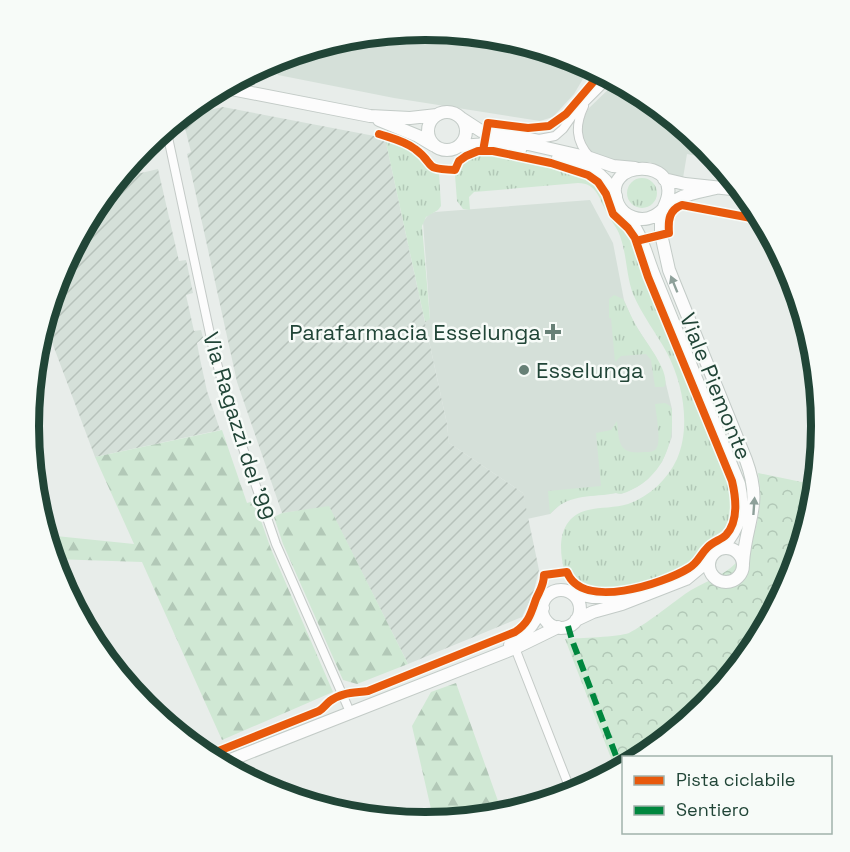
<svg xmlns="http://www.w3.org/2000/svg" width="850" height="852" viewBox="0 0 850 852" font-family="'Space Grotesk',sans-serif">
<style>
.built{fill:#d5e0d9}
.industrial{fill:url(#industrial-furrows)}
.grass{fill:url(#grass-tufts)}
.forest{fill:url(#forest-firs)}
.park{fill:url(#park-crowns)}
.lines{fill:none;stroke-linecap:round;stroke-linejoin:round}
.street-casing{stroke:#c4cac7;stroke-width:10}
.secondary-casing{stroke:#c3cbc7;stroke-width:14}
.street{stroke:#fcfcfc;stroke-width:8}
.secondary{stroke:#fcfcfc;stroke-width:12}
.quiet{stroke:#00873e;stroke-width:6;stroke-dasharray:12 6;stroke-linecap:butt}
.cycleway-casing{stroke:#f7fbf8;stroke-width:11}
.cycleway{stroke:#e8590c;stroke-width:8}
.oneway{fill:#8ea09a}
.poi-dot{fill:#678076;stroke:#f7fbf8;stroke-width:2}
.labels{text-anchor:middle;stroke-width:5;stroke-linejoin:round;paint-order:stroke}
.poi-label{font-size:22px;fill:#214537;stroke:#f7fbf8;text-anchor:end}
.street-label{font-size:22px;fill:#214537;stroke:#f7fbf8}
.rim{fill:none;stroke:#214537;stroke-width:8}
</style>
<defs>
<pattern id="industrial-furrows" width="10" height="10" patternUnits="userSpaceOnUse" patternTransform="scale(1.5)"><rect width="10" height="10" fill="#d5e0d9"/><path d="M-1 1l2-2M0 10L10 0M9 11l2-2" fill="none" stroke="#b7c2bb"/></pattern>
<pattern id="grass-tufts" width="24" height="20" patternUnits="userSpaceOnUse" patternTransform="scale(1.5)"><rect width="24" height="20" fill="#d0e8d4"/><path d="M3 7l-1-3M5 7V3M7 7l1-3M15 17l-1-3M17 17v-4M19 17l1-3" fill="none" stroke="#b2c8b7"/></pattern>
<pattern id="forest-firs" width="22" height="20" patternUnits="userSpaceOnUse" patternTransform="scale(1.5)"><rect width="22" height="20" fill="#d0e8d4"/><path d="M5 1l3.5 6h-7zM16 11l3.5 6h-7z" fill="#b2c8b7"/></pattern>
<pattern id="park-crowns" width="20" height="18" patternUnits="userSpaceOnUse" patternTransform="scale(1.5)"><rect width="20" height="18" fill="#d0e8d4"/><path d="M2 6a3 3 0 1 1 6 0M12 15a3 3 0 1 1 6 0" fill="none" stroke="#b2c8b7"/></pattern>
</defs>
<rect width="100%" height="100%" fill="#e8edea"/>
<!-- built -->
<path class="built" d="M425,30L503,37L577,60L590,67L574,94L553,117L540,121L394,98L278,75L272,60L348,37Z
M617,81L646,97L706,146L717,160L687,154L683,178L672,175L650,162L619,163L594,154L585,145L581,133L582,123L588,109Z
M590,200L613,243L624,300L633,321L656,357L665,380L672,409V437L662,462L648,479L637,487L621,494L616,493L576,497L561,504L550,514L527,519L523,493L449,443L447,424L425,322L430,318L423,222L429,214L435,212Z"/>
<!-- industrial -->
<path class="industrial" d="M223,107L385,138L447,424L449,443L523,493L539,570L533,594L522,617L408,664L329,507L282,513L237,382L187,154L191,152L182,116Z
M158,169L179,261L186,260L187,264L193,293L186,295L194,331L201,330L203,338L197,343L200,359L207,391L220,430L95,457L44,321L59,274L96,205L122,173L124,177Z"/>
<!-- grass -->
<path class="grass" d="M385,138L411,149L429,169L439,172L441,206L438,210L426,217L422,226L430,319L425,322Z
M489,153L554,166L588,177L598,186L611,214L627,230L633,240L646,278L727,474C733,491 737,511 728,528C723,538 713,538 706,545C700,552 697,561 689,566C667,579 605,599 582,586C575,582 571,576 569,568L564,569C558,546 559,517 588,510C601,507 615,508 628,504C650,496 667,480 677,459C691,427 683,383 667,353C656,333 642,315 633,294C626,275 627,255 620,236C617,227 611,221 607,213C599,199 597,183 578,183L474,192L469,197L470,210L463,209L457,201L455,175L457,174L458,166L469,156Z
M627 193a15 15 0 1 1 30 0a15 15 0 1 1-30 0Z
M614,295L623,299C628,309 632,319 638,329C645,341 672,374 664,387H655L651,360L646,354L621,356L615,362L611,318H609V299Z
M665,403C673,406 672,411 672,419C673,447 660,476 633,489C627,492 622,495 616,493C591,498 568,493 550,514L548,491L601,486L596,433L611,430L617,421C619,444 619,455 645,452C650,452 655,452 657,447C661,439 656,413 655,404Z"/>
<!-- forest -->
<path class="forest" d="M222,430L247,503L254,501L271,549L333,692L222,740L142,562L53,559L46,535L134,544L95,457Z
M329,506L408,664L357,684L343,680L283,544L274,517L282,513Z
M456,683L503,815L434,822L412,726L431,692Z"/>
<!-- park -->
<path class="park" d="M758,473L816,485L814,504L791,578L754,647L705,707L645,756L624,758L623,767L616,771L565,639C578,638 619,637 629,633C645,625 670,605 685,594C701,583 722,577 736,563C759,541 763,503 758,473Z"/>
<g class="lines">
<!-- street casing -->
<g class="street-casing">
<path id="street" d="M584,106C575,125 575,141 590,157
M166,128L213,348L228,405L276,544L350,712
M497,133H510L539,139L555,136L563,129L575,112L610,77
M42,330L45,341
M515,648L572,794"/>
</g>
<!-- secondary casing -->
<g class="secondary-casing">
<path id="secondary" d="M221,87L370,116L410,118L437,115
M428 131a19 19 0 1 1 38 0a19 19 0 1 1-38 0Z
M461,118L481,131L507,139L590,158L613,166L635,168
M379,120L418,136L433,145
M459,146L488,144L520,150
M558,158C585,165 602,169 616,196
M664,179L685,184L741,190
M664,207C689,156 597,157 618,204C624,217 641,223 654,216C663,211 670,202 680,198C691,192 704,191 716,188
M661,211V234L669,270L746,460C763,506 746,519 743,563
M624,212C642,234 644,249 654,275L739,484C745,510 739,529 722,548
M709 565a17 17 0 1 1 34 0a17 17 0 1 1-34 0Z
M542 609a19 19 0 1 1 38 0a19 19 0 1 1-38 0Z
M572,593L593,597H631
M576,620L593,612L622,604L686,579L709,560
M510,645L531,626L543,608
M220,764L515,648L558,627"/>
</g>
<!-- street -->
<use href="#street" class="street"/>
<!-- secondary -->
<use href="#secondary" class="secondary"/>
<!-- quiet -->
<path class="quiet" d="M568,626L572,640L621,769"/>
<!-- cycleway casing -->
<g class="cycleway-casing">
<path id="cycleway" d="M483,151L488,123L528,128L549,126L566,114L601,73
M636,241L669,233C668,220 669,210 682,205L762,220
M206,756L319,711C324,708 326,704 330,701C342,692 354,693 368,691L515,632C529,623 531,613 536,599C540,590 544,585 544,575L567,572C582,611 663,584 689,568C698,563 700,555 707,548C712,542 721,540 726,535C739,521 736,498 732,481L648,277L635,238L628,228L613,214L606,194L598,182L588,175L551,163L493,151H478L466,156L459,161L455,170C421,169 437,165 415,149C405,141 391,138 379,134"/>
</g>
<!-- cycleway -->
<use href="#cycleway" class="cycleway"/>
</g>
<!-- one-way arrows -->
<defs><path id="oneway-solid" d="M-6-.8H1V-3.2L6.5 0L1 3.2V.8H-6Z" transform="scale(1.5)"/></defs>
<g class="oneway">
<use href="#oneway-solid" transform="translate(674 284) rotate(-112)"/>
<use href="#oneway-solid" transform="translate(754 506) rotate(-86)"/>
</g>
<!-- markers -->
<g class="poi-dot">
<path d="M550 323h6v6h6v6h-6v6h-6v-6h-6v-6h6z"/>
<circle cx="524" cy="370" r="6"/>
</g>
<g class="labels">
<!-- poi labels -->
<g class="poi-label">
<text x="541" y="340">Parafarmacia Esselunga</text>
<text x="536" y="378" text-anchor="start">Esselunga</text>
</g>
<!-- street labels -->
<g class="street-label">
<text transform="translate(716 386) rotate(68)" y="8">Viale Piemonte</text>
<text transform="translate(239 426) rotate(73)" y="8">Via Ragazzi del '99</text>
</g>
</g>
<!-- crop -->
<path d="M0 0H850V852H0ZM39 426a386 386 0 1 1 772 0a386 386 0 1 1-772 0Z" fill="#f7fbf8" fill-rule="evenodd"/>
<path class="rim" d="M39 426a386 386 0 1 1 772 0a386 386 0 1 1-772 0Z"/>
<!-- legend -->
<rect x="622" y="756" width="210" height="78" fill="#f7fbf8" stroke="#a1b2ab" stroke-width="1.5"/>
<rect x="634" y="776" width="30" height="9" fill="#e8590c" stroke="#a1b2ab" stroke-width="1.5"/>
<text x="676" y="786" font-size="18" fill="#214537">Pista ciclabile</text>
<rect x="634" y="806" width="30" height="9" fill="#00873e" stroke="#a1b2ab" stroke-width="1.5"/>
<text x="676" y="816" font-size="18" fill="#214537">Sentiero</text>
</svg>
